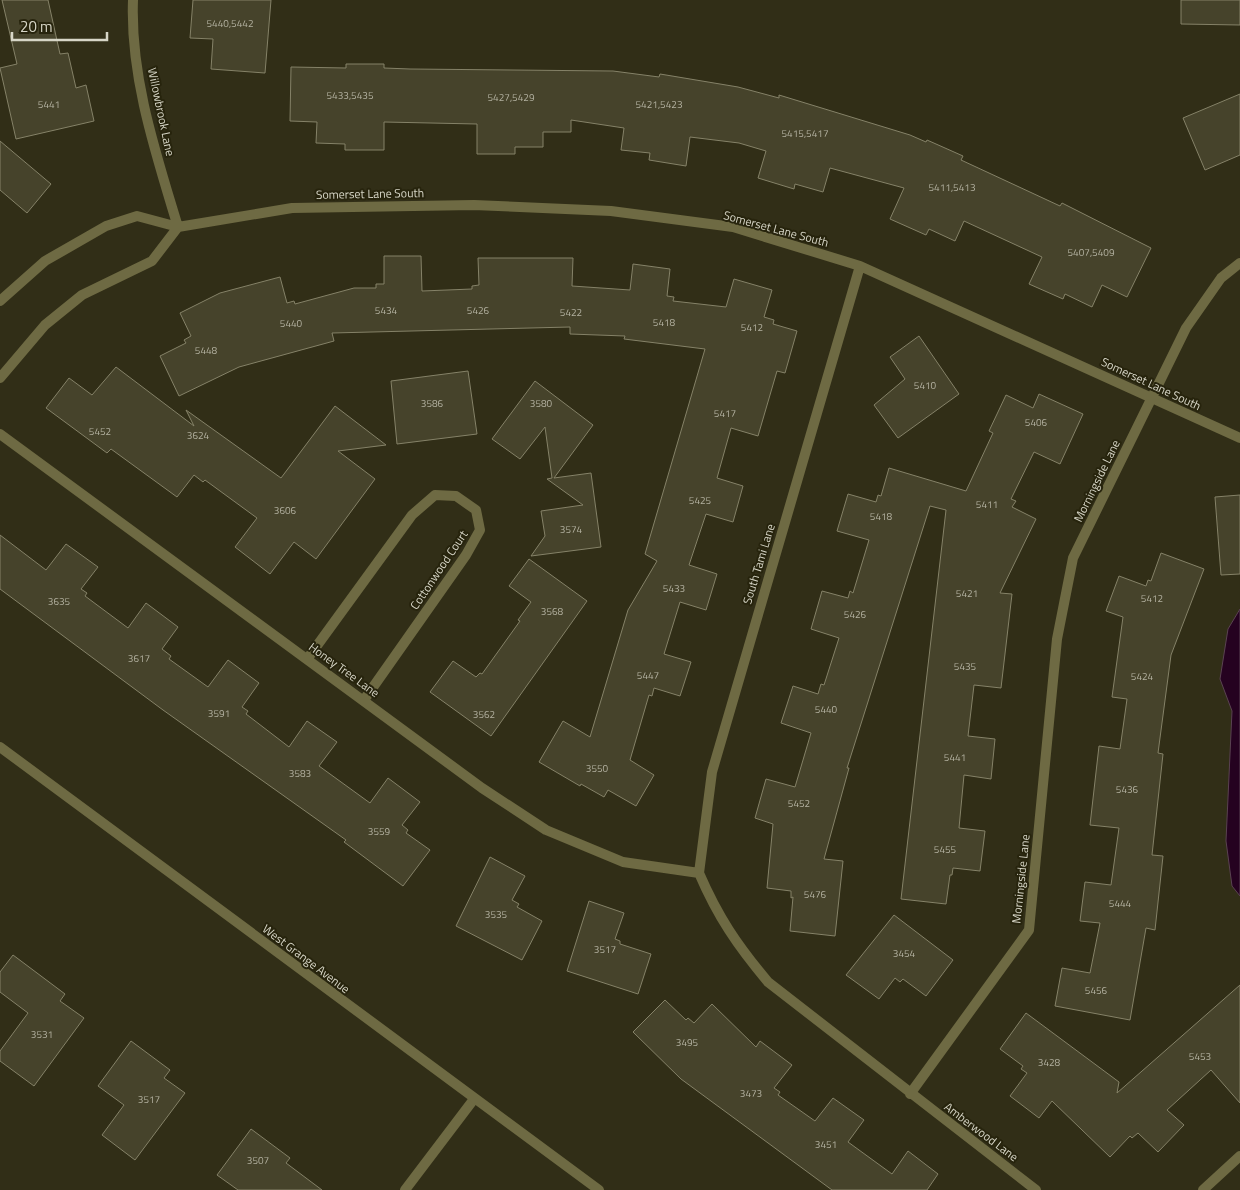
<svg xmlns="http://www.w3.org/2000/svg" width="1240" height="1190" viewBox="0 0 1240 1190" font-family="'Titillium Web',sans-serif">
<style>
.water{fill:#250220;stroke:#5a4252}
.building{fill:#46432b;stroke:#858268}
.lines{fill:none;stroke-linecap:round;stroke-linejoin:round}
.minor{stroke:#6e6a43;stroke-width:10}
.tertiary{stroke:#6e6a43;stroke-width:10}
.labels{text-anchor:middle;stroke-width:4;stroke-linejoin:round;paint-order:stroke}
.number-label{font-size:10px;fill:#b3b1a0}
.street-label{font-size:12px;fill:#d7d6c7;stroke:#27240d}
</style>
<rect width="100%" height="100%" fill="#312e17"/>
<!-- water -->
<path class="water" d="M1240,609V896L1232,886L1226,841L1232,711L1220,679L1228,629Z"/>
<!-- building -->
<path class="building" d="M2,0H48L60,54L68,53L76,88L86,85L94,121L16,139L0,68L17,64Z
M193,0H271L265,73L211,69L213,39L190,38Z
M1181,0H1240V25L1181,24Z
M346,64H384V68L410,69L613,71L659,77L660,74L738,87L779,98V95L910,135L926,142L927,140L963,156L961,160L1060,206L1062,203L1151,248L1127,297L1102,285L1092,307L1065,294L1063,299L1029,284L1042,257L964,221L955,241L929,229L926,235L890,219L904,188L830,168L823,192L795,184L794,189L758,178L766,151L739,143L690,137L686,166L649,160L650,153L621,150L624,128L571,120V132H543V147H515V154H477V124L384,122V150H345V144L316,143L317,122L290,121L291,67L346,68Z
M1240,94V155L1205,170L1183,118Z
M0,141L51,184L27,213L0,190Z
M384,256H421L422,291L472,289V286L479,285L478,258H573L572,286L630,290L633,264L670,269L667,296L674,297L673,301L726,307L734,279L772,290L764,317L774,320L773,324L797,331L785,373L777,371L758,436L731,428L717,478L743,486L733,522L706,514L689,565L717,574L706,610L680,602L664,654L691,662L680,696L654,688L652,696L649,695L630,760L654,775L636,806L608,790L604,797L581,784L580,786L539,762L563,721L590,737L628,610L657,561L645,554L705,349L624,339L625,336L570,334V327L332,333L334,341L239,367L179,396L160,356L186,343L184,340L191,336L180,313L220,293L280,277L287,303L294,301L295,304L354,288H376V284H384Z
M919,336L959,394L898,438L874,405L905,379L890,357Z
M116,367L194,426L186,410L281,478L335,406L386,445L338,451L375,479L316,559L294,542L270,574L235,547L257,518L205,480L203,482L194,475L177,497L111,449L107,453L46,408L69,378L92,395Z
M468,371L477,434L397,444L391,381Z
M535,381L593,425L554,478L591,473L601,547L531,556L545,536L541,511L583,505L547,479L552,478L545,427L520,459L492,439Z
M1039,394L1083,414L1060,464L1034,452L1011,499L1016,501L1012,507L1036,519L1000,593L1012,594L1001,688L974,685L968,736L995,739L991,779L964,775L959,828L985,831L980,871L953,868L952,875H950L946,904L901,899L946,510L930,506L847,768H849L824,859L843,861L835,936L790,931L793,897L791,898V891L767,888L773,824L755,818L766,779L795,787L811,733L781,723L793,686L818,694L821,684L824,685L839,638L811,629L822,591L848,598L850,591L853,593L869,540L837,531L848,494L876,502L878,495L881,496L889,468L966,491L993,433L989,431L1006,395L1033,408Z
M1240,495V574L1221,575L1215,497Z
M0,535L46,570L66,544L98,567L81,589L87,593L85,596L128,628L146,603L178,627L162,649L171,656L169,659L208,687L228,660L259,683L242,707L248,711L246,714L289,747L307,721L337,742L319,766L370,803L388,778L420,802L402,825L408,830L406,833L430,850L403,886L344,842L346,840L163,710L0,589Z
M1161,553L1204,569L1171,655L1158,753L1163,754L1152,855L1163,856L1155,930L1146,928L1130,1020L1055,1006L1062,968L1090,973L1100,923L1080,921L1085,882L1111,885L1119,828L1090,825L1099,746L1120,749L1127,699L1112,697L1123,617L1106,611L1119,576L1146,586L1148,580L1151,581Z
M529,559L587,601L491,736L430,692L453,661L476,677L480,673L482,674L520,621L518,620L531,602L509,586Z
M490,857L525,876L512,900L519,904L517,907L542,921L522,960L456,926Z
M589,901L624,913L615,939L620,941V944L651,954L638,994L567,971Z
M894,915L953,960L926,996L903,979L900,982L895,978L879,999L846,975Z
M13,955L65,994L60,1001L84,1018L34,1086L0,1061V1051L28,1013L0,992V972Z
M1240,985V1103L1211,1070L1167,1110L1184,1125L1158,1152L1138,1133L1132,1138L1130,1136L1110,1157L1052,1101L1039,1118L1010,1096L1027,1073L1021,1069L1023,1066L1000,1049L1026,1013L1119,1082L1117,1093Z
M665,1000L686,1020L688,1018L694,1023L712,1004L756,1047L760,1041L792,1065L774,1088L780,1092L778,1095L815,1121L833,1098L864,1120L848,1142L892,1174L908,1151L938,1174L927,1190H832L681,1079L633,1032Z
M131,1041L170,1070L164,1078L185,1093L135,1160L102,1135L124,1105L98,1086Z
M251,1129L290,1158L286,1163L322,1190H238L217,1175Z"/>
<g class="lines">
<!-- minor -->
<path class="minor" d="M133,0C130,77 156,154 178,227
M0,301L45,261L106,226L137,216L178,227L292,208L474,205L611,211L733,227L860,266L1240,438
M0,378L45,325L82,295L152,261L178,227
M0,434L482,788L546,830L623,862L699,873
M308,658L412,515L435,495L456,496L476,510L480,530L466,555L364,700
M699,873L712,772L860,266
M699,873C718,917 737,945 768,982L1036,1190
M910,1094L1029,930L1057,639L1073,558L1186,328L1221,278L1240,263
M405,1190L474,1099
M1203,1190L1240,1156"/>
<!-- tertiary -->
<path class="tertiary" d="M0,747L599,1190"/>
</g>
<g class="labels">
<!-- number labels -->
<g class="number-label">
<text x="230" y="27">5440,5442</text>
<text x="350" y="99">5433,5435</text>
<text x="511" y="101">5427,5429</text>
<text x="49" y="108">5441</text>
<text x="659" y="108">5421,5423</text>
<text x="805" y="137">5415,5417</text>
<text x="952" y="191">5411,5413</text>
<text x="1091" y="256">5407,5409</text>
<text x="386" y="314">5434</text>
<text x="478" y="314">5426</text>
<text x="571" y="316">5422</text>
<text x="664" y="326">5418</text>
<text x="291" y="327">5440</text>
<text x="752" y="331">5412</text>
<text x="206" y="354">5448</text>
<text x="925" y="389">5410</text>
<text x="432" y="407">3586</text>
<text x="541" y="407">3580</text>
<text x="725" y="417">5417</text>
<text x="1036" y="426">5406</text>
<text x="100" y="435">5452</text>
<text x="198" y="439">3624</text>
<text x="700" y="504">5425</text>
<text x="987" y="508">5411</text>
<text x="285" y="514">3606</text>
<text x="881" y="520">5418</text>
<text x="571" y="533">3574</text>
<text x="674" y="592">5433</text>
<text x="967" y="597">5421</text>
<text x="1152" y="602">5412</text>
<text x="59" y="605">3635</text>
<text x="552" y="615">3568</text>
<text x="855" y="618">5426</text>
<text x="139" y="662">3617</text>
<text x="965" y="670">5435</text>
<text x="648" y="679">5447</text>
<text x="1142" y="680">5424</text>
<text x="826" y="713">5440</text>
<text x="219" y="717">3591</text>
<text x="484" y="718">3562</text>
<text x="955" y="761">5441</text>
<text x="597" y="772">3550</text>
<text x="300" y="777">3583</text>
<text x="1127" y="793">5436</text>
<text x="799" y="807">5452</text>
<text x="379" y="835">3559</text>
<text x="945" y="853">5455</text>
<text x="815" y="898">5476</text>
<text x="1120" y="907">5444</text>
<text x="496" y="918">3535</text>
<text x="605" y="953">3517</text>
<text x="904" y="957">3454</text>
<text x="1096" y="994">5456</text>
<text x="42" y="1038">3531</text>
<text x="687" y="1046">3495</text>
<text x="1200" y="1060">5453</text>
<text x="1049" y="1066">3428</text>
<text x="751" y="1097">3473</text>
<text x="149" y="1103">3517</text>
<text x="826" y="1148">3451</text>
<text x="258" y="1164">3507</text>
</g>
<!-- street labels -->
<g class="street-label">
<text transform="translate(161 112) rotate(78)" y="4">Willowbrook Lane</text>
<text transform="translate(370 194) rotate(-1)" y="4">Somerset Lane South</text>
<text transform="translate(776 229) rotate(15)" y="4">Somerset Lane South</text>
<text transform="translate(1151 384) rotate(25)" y="4">Somerset Lane South</text>
<text transform="translate(1097 481) rotate(-64)" y="4">Morningside Lane</text>
<text transform="translate(759 564) rotate(-73)" y="4">South Tami Lane</text>
<text transform="translate(439 570) rotate(-56)" y="4">Cottonwood Court</text>
<text transform="translate(344 670) rotate(36)" y="4">Honey Tree Lane</text>
<text transform="translate(1021 879) rotate(-84)" y="4">Morningside Lane</text>
<text transform="translate(306 959) rotate(37)" y="4">West Grange Avenue</text>
<text transform="translate(981 1132) rotate(37)" y="4">Amberwood Lane</text>
</g>
</g>
<!-- scale -->
<path d="M12 32v8h95v-8" fill="none" stroke="#d7d6c7" stroke-width="2.5"/>
<text x="20" y="32" font-size="15" fill="#d7d6c7" stroke="#27240d" stroke-width="4" paint-order="stroke">20 m</text>
</svg>
